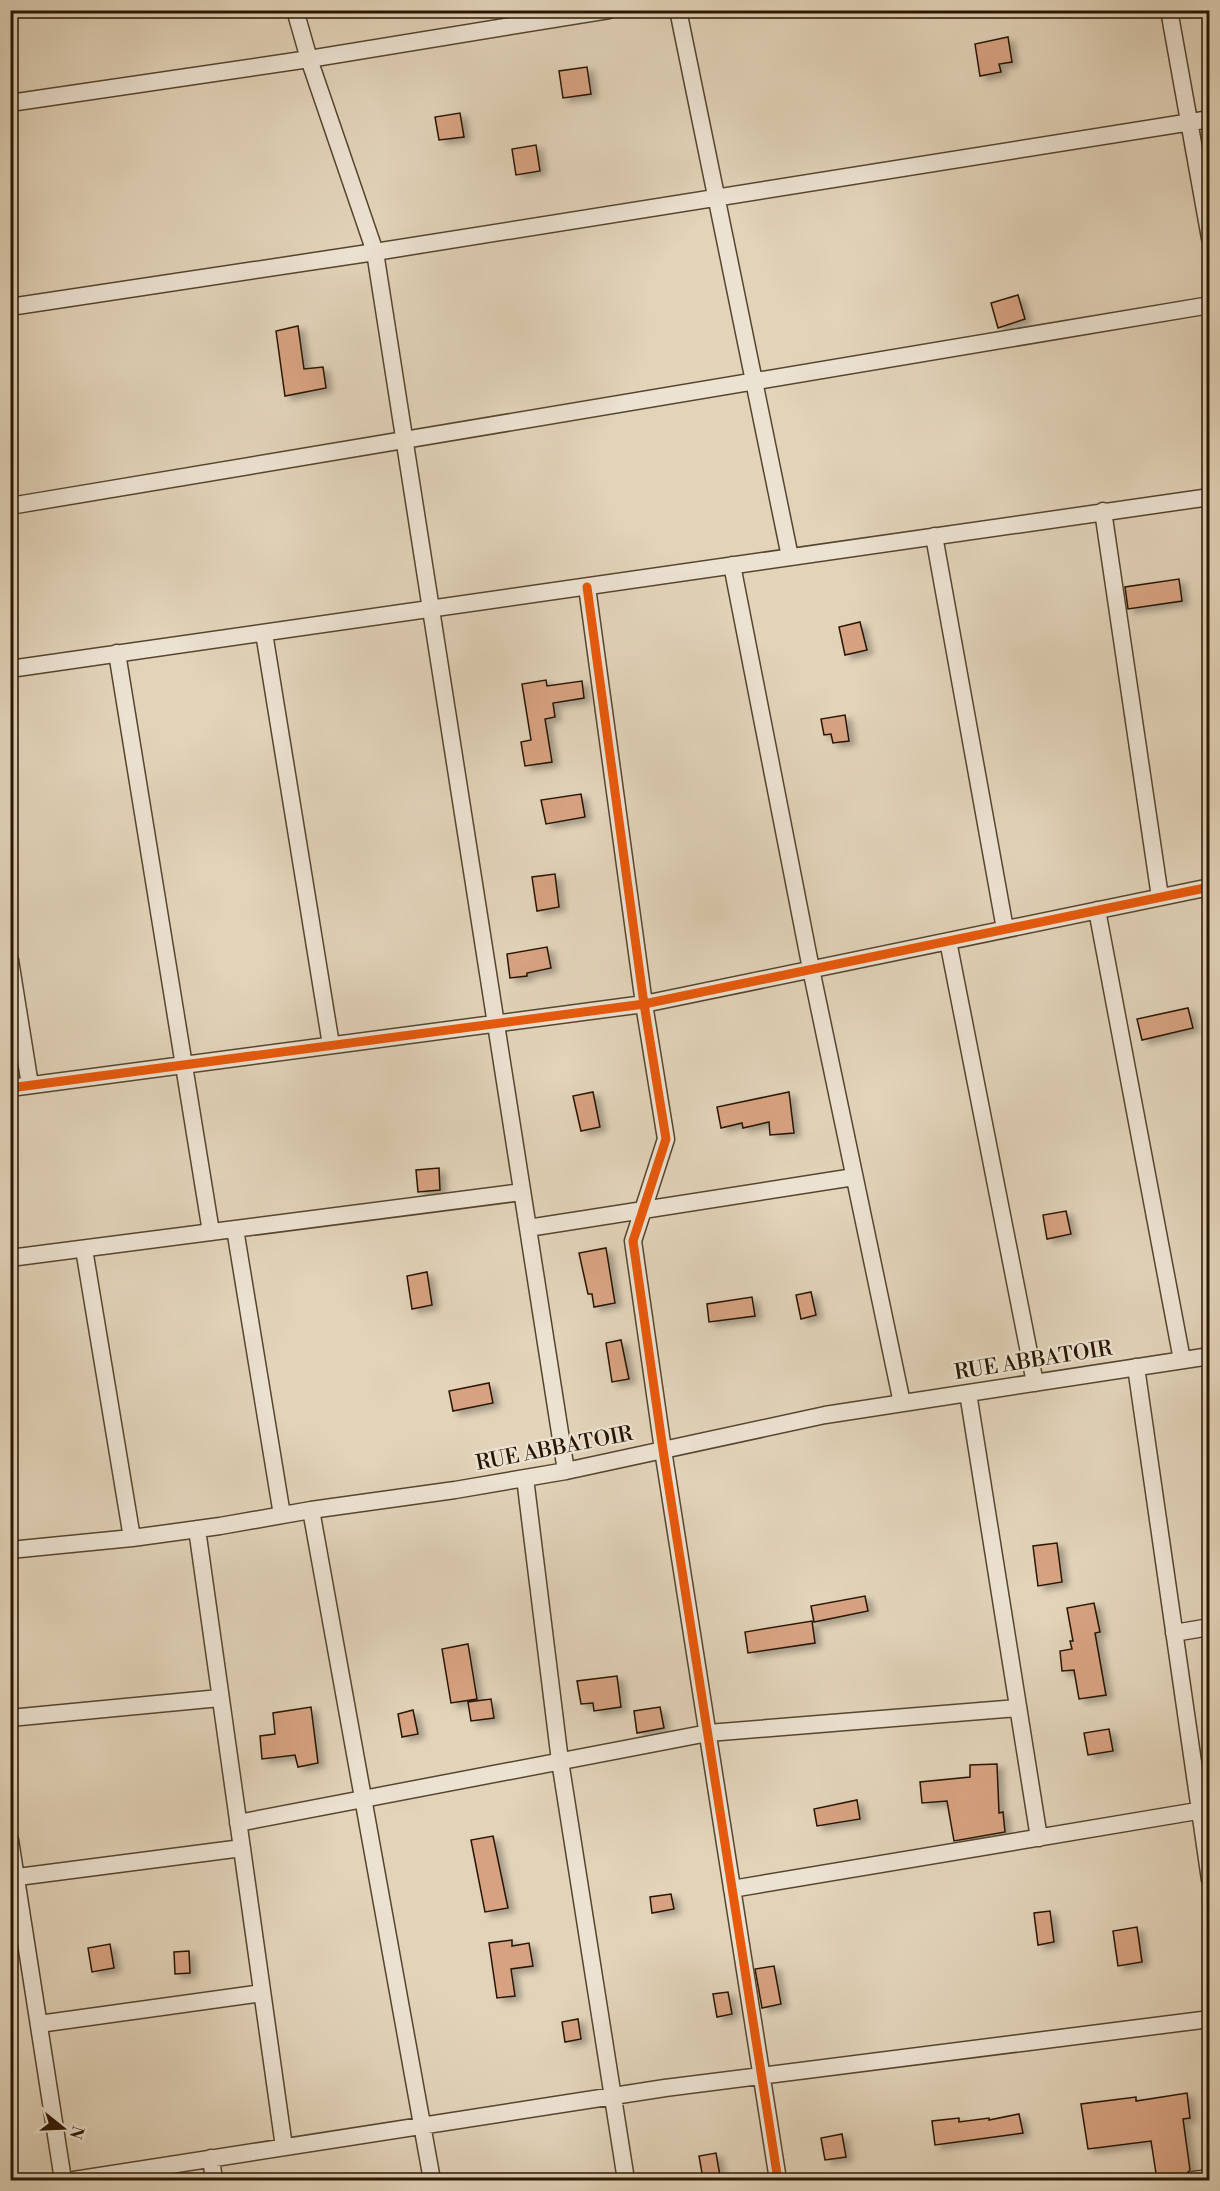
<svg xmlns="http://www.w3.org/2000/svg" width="1220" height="2191" viewBox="0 0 1220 2191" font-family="'Libre Bodoni',serif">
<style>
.building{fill:#d7a281;stroke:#281600;stroke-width:1.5;filter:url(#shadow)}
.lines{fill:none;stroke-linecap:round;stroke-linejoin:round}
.street-casing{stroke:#56452e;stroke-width:19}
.street{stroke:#ece2d2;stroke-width:16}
.cycleway-casing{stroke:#ece2d2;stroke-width:13}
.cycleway{stroke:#e8590c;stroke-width:9}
.labels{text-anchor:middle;stroke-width:4.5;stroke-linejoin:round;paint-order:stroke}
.street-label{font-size:21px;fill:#281600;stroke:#ece2d2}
</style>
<defs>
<filter id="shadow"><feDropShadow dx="6" dy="4" stdDeviation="3" flood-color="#0004"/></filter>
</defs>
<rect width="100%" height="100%" fill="#e2d3b9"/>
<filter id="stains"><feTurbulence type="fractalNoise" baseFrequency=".00333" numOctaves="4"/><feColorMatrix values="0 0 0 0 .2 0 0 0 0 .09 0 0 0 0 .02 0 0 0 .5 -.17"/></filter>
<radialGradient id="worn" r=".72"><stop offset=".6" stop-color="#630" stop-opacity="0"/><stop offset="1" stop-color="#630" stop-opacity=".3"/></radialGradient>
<!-- building -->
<path class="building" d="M1008,37L1012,62L999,64L1001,72L980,76L975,44Z
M587,67L591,94L563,98L559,71Z
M460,113L464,137L439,140L435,117Z
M536,145L540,171L516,175L512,149Z
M1018,295L1025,319L998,328L991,303Z
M298,326L304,369L323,367L326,388L285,396L276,331Z
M1179,579L1182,601L1128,609L1125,587Z
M860,622L867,650L845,655L839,627Z
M546,680L547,686L582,681L584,698L553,703L555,717L545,719L552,762L525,766L521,742L531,740L522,684Z
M845,715L849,741L833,743L831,734L824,735L821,719Z
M581,794L585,817L546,824L541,800Z
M555,874L559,907L537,911L532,877Z
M547,947L551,968L527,973V976L510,978L507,954Z
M1188,1008L1193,1028L1142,1040L1137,1019Z
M593,1092L600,1127L581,1131L573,1096Z
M789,1092L794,1133L770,1135L769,1122L743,1128L742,1123L721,1128L717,1107Z
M439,1168L440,1190L418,1192L416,1170Z
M1066,1211L1071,1234L1047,1239L1043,1215Z
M606,1248L615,1303L594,1307L592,1294H588L579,1253Z
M427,1272L432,1305L412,1309L407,1276Z
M811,1292L816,1315L801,1319L796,1295Z
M752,1297L755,1316L709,1322L707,1304Z
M621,1340L629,1379L612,1382L606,1343Z
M489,1383L493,1403L453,1411L449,1391Z
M1057,1543L1062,1582L1038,1586L1033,1546Z
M865,1596L868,1611L814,1622L811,1606Z
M1094,1603L1100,1632L1095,1633L1106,1695L1079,1699L1074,1670L1062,1671L1060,1651L1072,1649L1070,1641H1073L1067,1608Z
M812,1621L815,1643L748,1653L745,1632Z
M468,1644L477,1699L451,1703L442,1649Z
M617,1676L621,1707L594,1711L593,1703L581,1704L577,1681Z
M491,1699L494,1718L471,1721L468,1702Z
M311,1707L318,1763L298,1767L295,1755L262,1759L260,1736L275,1734L273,1713Z
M660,1707L664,1728L637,1733L634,1711Z
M413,1710L418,1734L402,1737L398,1714Z
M1109,1729L1113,1751L1088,1755L1084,1733Z
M997,1764L999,1813L1003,1812L1005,1832L954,1841L947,1801L922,1803L920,1782L970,1777V1765Z
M857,1800L860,1819L817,1826L814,1809Z
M493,1836L508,1908L485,1912L471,1840Z
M671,1894L674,1909L652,1913L650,1897Z
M1050,1911L1054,1942L1038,1945L1034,1913Z
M1137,1927L1142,1962L1118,1966L1113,1931Z
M512,1940V1946L529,1943L533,1966L511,1969L515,1996L497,1998L489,1943Z
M110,1944L114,1968L92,1972L88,1948Z
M189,1951L190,1973L175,1974L174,1952Z
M774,1966L781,2004L762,2008L755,1969Z
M728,1992L732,2014L717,2017L713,1994Z
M578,2019L581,2039L565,2042L562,2022Z
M1187,2093L1190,2118L1183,2119L1190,2170L1184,2176L1157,2180L1151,2141L1088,2149L1081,2104L1136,2097V2101Z
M1019,2114L1023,2133L935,2145L932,2121L959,2118V2122L989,2118V2120Z
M842,2134L846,2157L825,2160L821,2138Z
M716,2153L720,2176L703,2179L699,2156Z"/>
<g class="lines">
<!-- street casing -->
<g class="street-casing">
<path id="street" d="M295,10L309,59L375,252L566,1471
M678,10L790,557
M1169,10L1210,238
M10,103L309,59L609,10
M10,307L375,252L1210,119
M10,506L1210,305
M1103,511L1160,897
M934,536L1005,929
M732,565L811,969L902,1403
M587,587L644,1004L666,1139L633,1241L663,1450L778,2180
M264,633L331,1045
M117,653L211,1232
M10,669L1210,497
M1097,910L1182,1360
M948,941L1035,1383
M10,960L30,1085
M10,1088L644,1004L1210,887
M528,1228L854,1177
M235,1229L282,1515
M84,1249L132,1538
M10,1258L522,1192
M1136,1367L1210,1880
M968,1393L1039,1838
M525,1478L560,1761L626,2180
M311,1510L432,2180
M197,1529L284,2147
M10,1550L132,1538L220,1526L311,1510L455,1490L566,1471L825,1415L1210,1356
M1174,1633L1210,1627
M10,1718L220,1698
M238,1823L708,1733L1018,1708
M10,1840L63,2180
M10,1878L242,1848
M732,1889L1209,1809
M39,2024L262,1993
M211,2158L214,2180
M74,2180L665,2088L1210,2019
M1194,2180L1210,2178"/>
</g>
<!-- street -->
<use href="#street" class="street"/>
<!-- cycleway casing -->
<g class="cycleway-casing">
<path id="cycleway" d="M587,587L644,1004L666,1139L633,1241L663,1450L778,2180
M10,1088L644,1004L1210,887"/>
</g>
<!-- cycleway -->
<use href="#cycleway" class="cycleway"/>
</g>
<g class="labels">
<!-- street labels -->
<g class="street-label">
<text transform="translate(1033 1360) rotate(-9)" y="7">RUE ABBATOIR</text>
<text transform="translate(554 1448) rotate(-11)" y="7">RUE ABBATOIR</text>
</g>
</g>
<!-- margin -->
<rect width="1220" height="2191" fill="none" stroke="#e2d3b9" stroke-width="36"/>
<rect x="12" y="12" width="1196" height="2167" fill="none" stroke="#281600" stroke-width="3"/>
<rect x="18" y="18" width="1184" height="2155" fill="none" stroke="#281600" stroke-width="1.5"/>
<!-- north arrow -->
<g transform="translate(63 2128) rotate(108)" stroke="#ece2d2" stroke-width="4.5" paint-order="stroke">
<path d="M0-4.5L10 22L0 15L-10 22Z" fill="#281600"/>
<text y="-9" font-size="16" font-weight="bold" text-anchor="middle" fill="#281600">N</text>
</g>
<rect width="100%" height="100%" filter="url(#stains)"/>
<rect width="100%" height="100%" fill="url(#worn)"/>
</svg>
